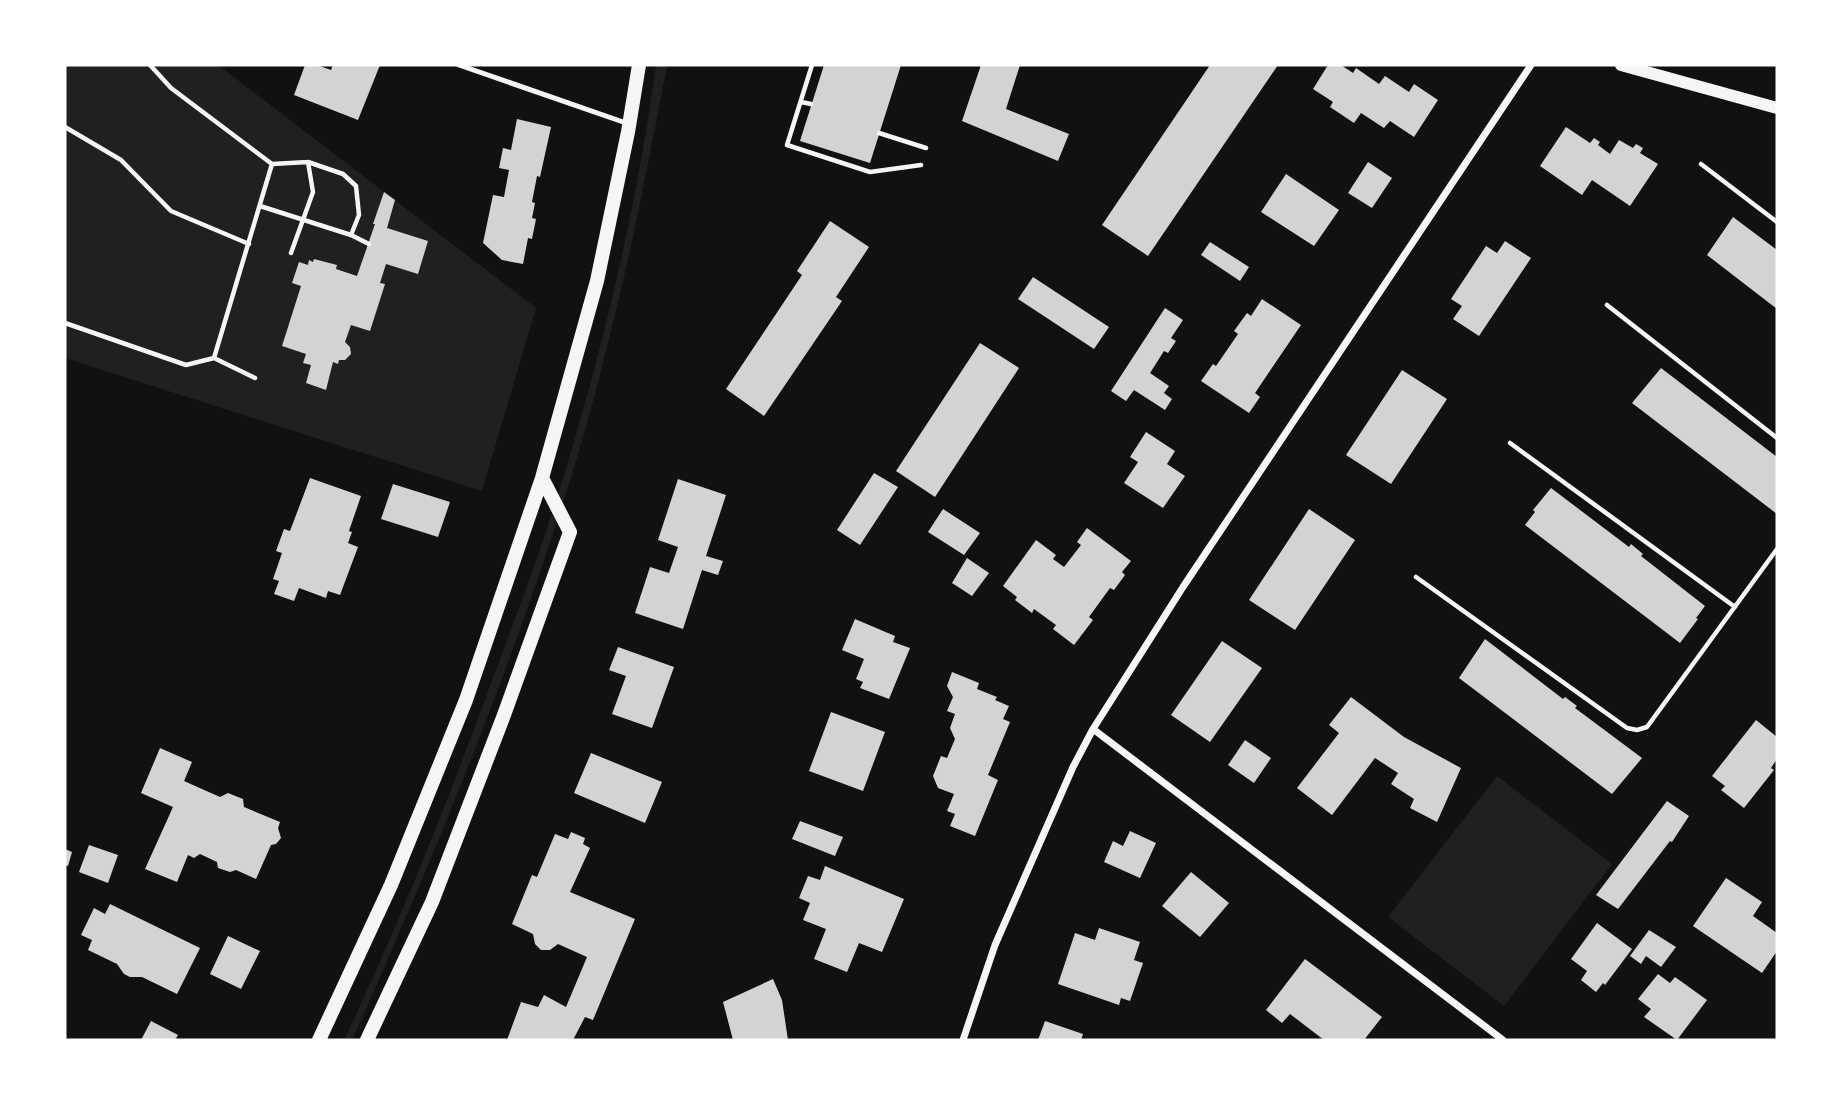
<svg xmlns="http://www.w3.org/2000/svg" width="1842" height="1105" viewBox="0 0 1842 1105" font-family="Figtree,sans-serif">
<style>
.green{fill:#202020}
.building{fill:#d3d3d3}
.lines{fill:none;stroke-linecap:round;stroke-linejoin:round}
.path{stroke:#f5f5f5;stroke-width:4.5}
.service{stroke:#f5f5f5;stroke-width:5}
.minor{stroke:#f5f5f5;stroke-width:7}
.tertiary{stroke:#f5f5f5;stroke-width:12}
.secondary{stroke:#f5f5f5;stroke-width:14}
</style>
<rect width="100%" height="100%" fill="#111"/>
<!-- green -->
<path class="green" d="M65,65H218L536,308L482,491L65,358Z
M656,65H667C640,212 609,359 563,503C506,681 435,854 359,1025L352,1040H344C400,923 448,800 493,678C515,618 538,559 557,498C601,357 636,212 656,65Z
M1497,776L1612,864L1504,1006L1388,917Z"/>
<!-- building -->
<path class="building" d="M305,65H317L331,70L333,65H380L358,120L294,95Z
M824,65H901L870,163L800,141Z
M981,65H1020L1006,109L1069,134L1058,161L962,121Z
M1210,65H1278L1148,256L1102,225Z
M1328,65H1341L1353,73L1356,68L1379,84L1385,76L1409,92L1414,84L1438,100L1414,137L1390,121L1384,128L1361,113L1354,123L1330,107L1333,102L1313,89Z
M517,119L551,127L540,177L537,176L532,202L535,203L532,218L536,219L532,239L528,238L523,264L502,260L483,243L493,195L504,197L509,170L499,168L503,148L511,150Z
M1566,127L1590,143L1594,138L1600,142L1598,145L1610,154L1619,140L1633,148L1636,144L1643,148L1640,153L1658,164L1630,206L1592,180L1582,195L1540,166Z
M1368,162L1392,178L1372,208L1348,193Z
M1286,174L1339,210L1314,246L1261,212Z
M384,192L395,200L387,228L428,241L418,274L386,264L380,283L385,284L370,331L351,325L345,342L350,347L351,354L345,360H339L338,364L333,362L326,390L306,383L311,365L303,363L306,354L282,346L301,286L292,283L299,262L308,265L309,260L313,262L314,259L337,265L336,269L357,276L375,224H373Z
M1733,217L1777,250V309L1707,255Z
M830,221L869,247L836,297L842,301L764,416L726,389L802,275L797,271Z
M1505,241L1531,258L1479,336L1453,319L1462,306L1451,299L1486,246L1497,253Z
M1210,242L1249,267L1240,281L1201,255Z
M1033,277L1109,327L1094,349L1018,299Z
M1262,299L1301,325L1255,393L1260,397L1249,413L1201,381L1213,364L1216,366L1238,334L1234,331L1247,313L1251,316Z
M1165,308L1183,320L1171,338L1176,341L1168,353L1164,351L1150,373L1169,386L1164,393L1172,399L1165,410L1134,390L1126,401L1111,391Z
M980,343L1019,368L935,497L896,471Z
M1661,368L1777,457V514L1632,403Z
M1402,370L1447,399L1391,484L1346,455Z
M1146,432L1175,451L1167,464L1185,476L1163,508L1124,483L1138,462L1130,457Z
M874,473L898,487L860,545L837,530Z
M310,478L361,496L349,531L352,532L348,543L358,547L340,595L328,591L326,598L299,588L294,601L274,594L279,581L273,579L282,553L276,551L284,529L290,531Z
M678,479L726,495L706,556L723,561L718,575L702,570L683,629L635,613L650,567L669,573L678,547L658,540Z
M393,484L450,502L438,537L381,519Z
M1551,488L1629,547L1631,544L1643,554L1641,556L1705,606L1696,618L1698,619L1680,643L1525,525L1535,512L1533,510Z
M943,509L980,533L964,555L928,532Z
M1309,509L1355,540L1295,630L1249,600Z
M1087,528L1131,561L1122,572L1125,575L1114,590L1110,588L1089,617L1093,620L1074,645L1053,629L1056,625L1034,609L1032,613L1015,600L1017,597L1003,586L1036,540L1056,555L1053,559L1064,567L1081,545L1077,542Z
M967,558L989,573L972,596L952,583Z
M855,619L895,636L893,642L910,648L889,699L860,688L863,682L856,679L864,659L842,650Z
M1485,639L1563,699L1565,697L1577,706L1575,708L1642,758L1612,794L1459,678Z
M1222,641L1262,668L1210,742L1171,715Z
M618,647L674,667L652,728L612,714L626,676L609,670Z
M952,672L979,683L977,689L997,697L995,700L1009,706L1003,719L1010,722L988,775L998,780L975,836L950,826L955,814L947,811L954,794L938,788L933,776L941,756L947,758L955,739L950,728L955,714L947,711L953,697L947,686Z
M1351,697L1404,737L1461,768L1437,822L1410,808L1414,799L1391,784L1398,773L1375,758L1332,815L1297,788L1339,733L1329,725Z
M831,712L885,732L863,791L809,771Z
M1756,720L1777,737V759L1771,768L1774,770L1744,808L1721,790L1725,786L1712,776Z
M1245,740L1271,758L1254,783L1228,765Z
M160,748L192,762L184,781L220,797L228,793L243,799L244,807L280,822L278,828L281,838L276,844L271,845L256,879L236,870L230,872L218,868L217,862L200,854L194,858L188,855L177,882L145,869L173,807L141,793Z
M591,753L662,782L645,823L574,793Z
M1667,801L1689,816L1672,842L1670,841L1618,909L1596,895Z
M800,821L843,837L835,856L792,839Z
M1130,831L1156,843L1140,878L1104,862L1113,841L1123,846Z
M571,832L585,838L583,844L590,848L570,892L635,919L593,1020L585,1017L573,1040H507L521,1002L538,1007L544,995L566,1007L587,957L558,944L550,950H541L535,944L533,934L512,924L532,875L537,877L555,834L568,839Z
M89,845L118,855L108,883L79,872Z
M65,849L72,852L68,866L65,865Z
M825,866L904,899L882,952L859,943L847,972L814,959L826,929L803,920L810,903L799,898L808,876L820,880Z
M1191,872L1229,903L1200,937L1162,906Z
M1726,878L1762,902L1753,916L1777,933V951L1762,973L1693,926Z
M110,904L200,948L177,994L142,977H130L124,974L117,964L88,950L92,940L81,935L94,908L105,914Z
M1597,923L1632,949L1605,985L1603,983L1596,992L1581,980L1587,971L1571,959Z
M1099,928L1140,942L1134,960L1143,963L1130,1001L1121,998L1119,1005L1058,984L1075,933L1095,940Z
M1649,930L1676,947L1661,967L1646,956L1641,964L1630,956Z
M228,936L260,951L241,989L210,974Z
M1305,959L1382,1017L1364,1040H1324L1290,1014L1282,1023L1266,1010Z
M1658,974L1670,983L1675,977L1707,1000L1677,1040L1644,1017L1651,1009L1638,999Z
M773,979L782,1000L788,1040H733L723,1002Z
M151,1021L178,1035L175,1040H141Z
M1045,1021L1083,1034L1081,1040H1038Z"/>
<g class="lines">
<!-- path -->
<path class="path" d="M150,65L171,88L272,164L214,358
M812,65L787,145L870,172L921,165
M801,102L811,104
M65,127L121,160L171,211L249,244
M879,133L926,148
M308,162L343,174L356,186L359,215L351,235L369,244
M272,164L308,162L313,192L291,253
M1701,164L1777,222
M260,206L351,235
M1607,305L1777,438
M65,323L186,365L214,358L255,378
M1510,443L1735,607
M1416,577L1627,728L1637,730L1647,727L1777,549"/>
<!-- service -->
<path class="service" d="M459,65L626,123"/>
<!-- minor -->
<path class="minor" d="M1093,729L1503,1040
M963,1040L995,945L1073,767L1093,729L1183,587L1531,65"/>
<!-- tertiary -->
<path class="tertiary" d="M1621,65L1777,108"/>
<!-- secondary -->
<path class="secondary" d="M319,1040L391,885L466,700L542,478L597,281L628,132L639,65
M367,1040L432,902L504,715L570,532L542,478"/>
</g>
<!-- border -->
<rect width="1842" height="1105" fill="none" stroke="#ffffff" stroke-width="133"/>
</svg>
